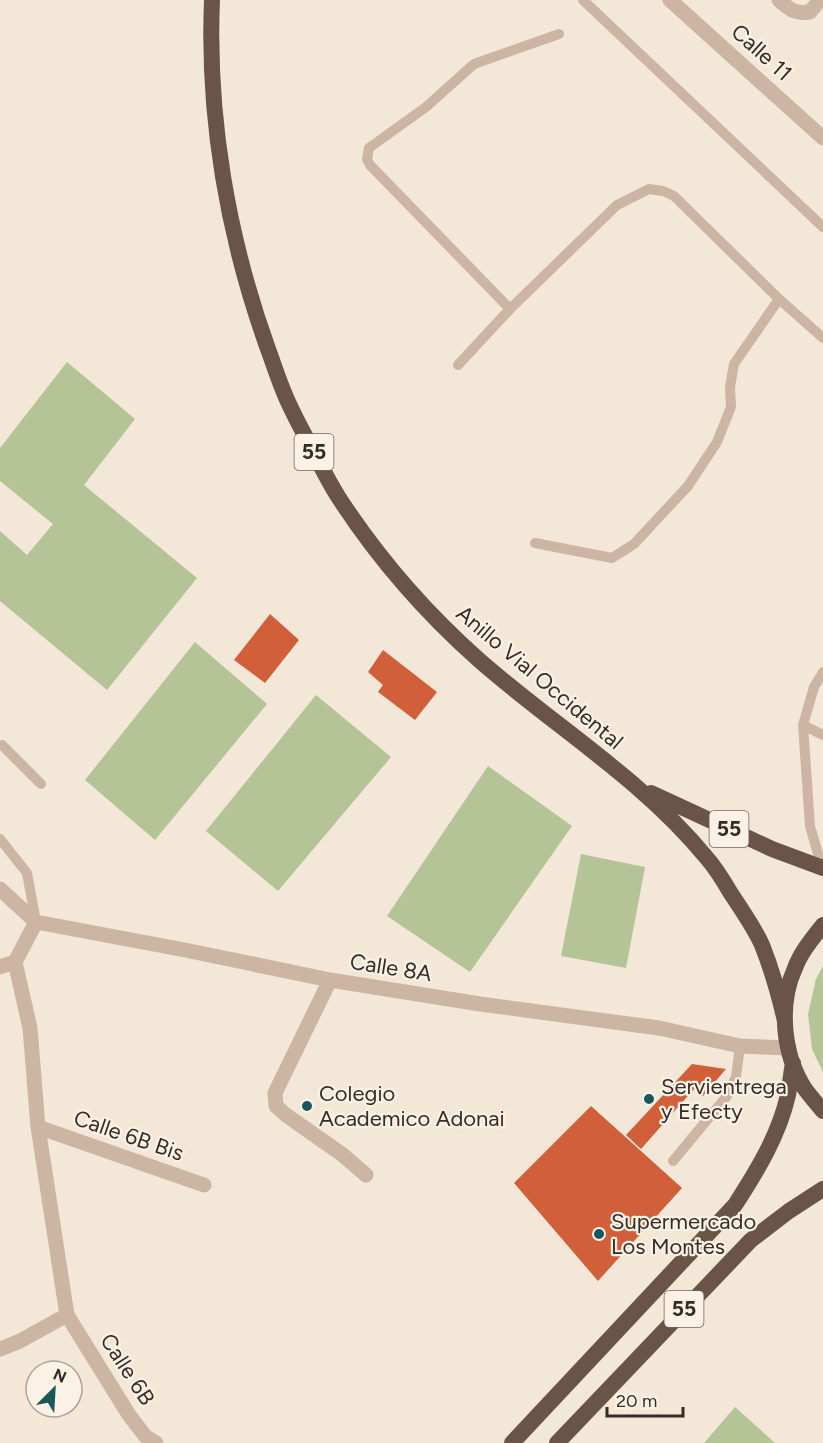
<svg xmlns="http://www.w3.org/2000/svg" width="823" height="1443" viewBox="0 0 823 1443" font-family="Figtree,sans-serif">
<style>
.green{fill:#b4c497}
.building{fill:#d15f39}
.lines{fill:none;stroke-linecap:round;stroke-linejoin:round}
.service{stroke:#ccb6a3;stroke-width:10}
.minor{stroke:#ccb6a3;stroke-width:15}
.trunk{stroke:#6a5448;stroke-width:16}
.poi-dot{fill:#18575c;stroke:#fbf1e5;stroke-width:2}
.labels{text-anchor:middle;stroke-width:4.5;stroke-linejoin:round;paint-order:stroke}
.shield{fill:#fbf1e5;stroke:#72665f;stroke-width:1.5}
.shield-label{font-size:21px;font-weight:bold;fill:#372b26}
.street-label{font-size:22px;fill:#372b26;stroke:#fbf1e5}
.poi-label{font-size:22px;fill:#372b26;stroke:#fbf1e5;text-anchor:start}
</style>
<rect width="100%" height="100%" fill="#f3e7d8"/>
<!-- green -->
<path class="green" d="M67,362L135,419L84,485L197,578L107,690L0,601V531L27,555L53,524L0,481V448Z
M195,642L267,704L155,840L85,780Z
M316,695L391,757L278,891L206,831Z
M488,766L572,826L470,972L387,916Z
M581,854L645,867L626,968L561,956Z
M823,966V1072L812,1049L808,1014L816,979Z
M735,1407L775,1443H704Z"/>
<!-- building -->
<path class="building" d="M270,614L299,640L265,683L234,660Z
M383,650L437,692L415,720L378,692L383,685L368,672Z
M692,1064L726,1069L703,1096L694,1089L641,1149L626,1135Z
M591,1106L682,1188L598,1281L514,1183Z"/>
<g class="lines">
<!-- service -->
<path class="service" d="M583,0L823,227
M510,309L370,165L367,159L369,148L426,107L474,64L559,34
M458,365L510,309L617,205L649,189L663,191L674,196L779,299L823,338
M535,543L612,558L634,544L688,486L717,442L731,407L730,387L734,364L779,299
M803,725L823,735
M2,745L41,784
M0,839L27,873L36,922
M822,868L810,826L803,725L814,687L823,672
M673,1161L727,1096L736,1077L740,1046"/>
<!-- minor -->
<path class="minor" d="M670,0L823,138
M779,0C790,10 795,14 810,12L820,0
M0,889L36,922L185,950L330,980L480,1004L659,1028L740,1046L789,1048
M15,962L30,1028L38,1127L67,1315L129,1415L146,1437L156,1443
M0,967L15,962L36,922
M330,980L275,1093L276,1106L286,1115L343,1155L366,1175
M38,1127L204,1185
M0,1349L20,1341L67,1315"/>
<!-- trunk -->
<path class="trunk" d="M212,0C207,118 228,238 268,349C275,368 281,388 290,406C296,419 303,432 310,445C319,462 328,481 339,498C378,558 426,613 479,660C554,726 642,779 706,857C715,867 723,880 730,892C741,909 754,927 762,945C772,970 779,995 785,1021
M651,793L772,849L823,868
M823,925C812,939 801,952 795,968C778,1005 783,1055 805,1089C811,1097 817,1104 823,1111
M512,1443L735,1205C757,1171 779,1135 788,1095C790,1085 791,1074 793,1063
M557,1443L751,1240L789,1211L823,1189"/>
</g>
<!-- markers -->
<g class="poi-dot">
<circle cx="649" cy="1099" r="6"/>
<circle cx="307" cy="1106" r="6"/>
<circle cx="599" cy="1234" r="6"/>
</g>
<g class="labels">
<!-- shield labels -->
<g class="shield">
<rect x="294.5" y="434" width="39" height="36" rx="4.5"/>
<rect x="709.5" y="811" width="39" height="36" rx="4.5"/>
<rect x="664.5" y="1291" width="39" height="36" rx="4.5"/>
</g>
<g class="shield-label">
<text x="314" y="459">55</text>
<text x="729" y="836">55</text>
<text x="684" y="1316">55</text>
</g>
<!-- street labels -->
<g class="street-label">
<text transform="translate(762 52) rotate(42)" y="8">Calle 11</text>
<text transform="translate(540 677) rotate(40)" y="8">Anillo Vial Occidental</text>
<text transform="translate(391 967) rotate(9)" y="8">Calle 8A</text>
<text transform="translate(129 1135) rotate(19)" y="8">Calle 6B Bis</text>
<text transform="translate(128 1369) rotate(57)" y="8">Calle 6B</text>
</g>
<!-- poi labels -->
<g class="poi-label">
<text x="661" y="1094">Servientrega<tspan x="661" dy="25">y Efecty</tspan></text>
<text x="319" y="1101">Colegio<tspan x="319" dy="25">Academico Adonai</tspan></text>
<text x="611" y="1229">Supermercado<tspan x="611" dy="25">Los Montes</tspan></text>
</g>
</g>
<!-- north arrow -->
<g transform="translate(54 1389) rotate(24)"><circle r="28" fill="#fbf1e5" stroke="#ada299" stroke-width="1.5"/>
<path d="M0-4.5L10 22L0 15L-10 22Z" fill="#18575c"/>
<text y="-9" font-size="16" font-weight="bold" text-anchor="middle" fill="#372b26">N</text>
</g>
<!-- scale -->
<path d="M607 1407v9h76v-9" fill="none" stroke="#372b26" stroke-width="3"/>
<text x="616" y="1407" font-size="18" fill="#372b26" stroke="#fbf1e5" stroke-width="4.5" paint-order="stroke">20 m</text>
</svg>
